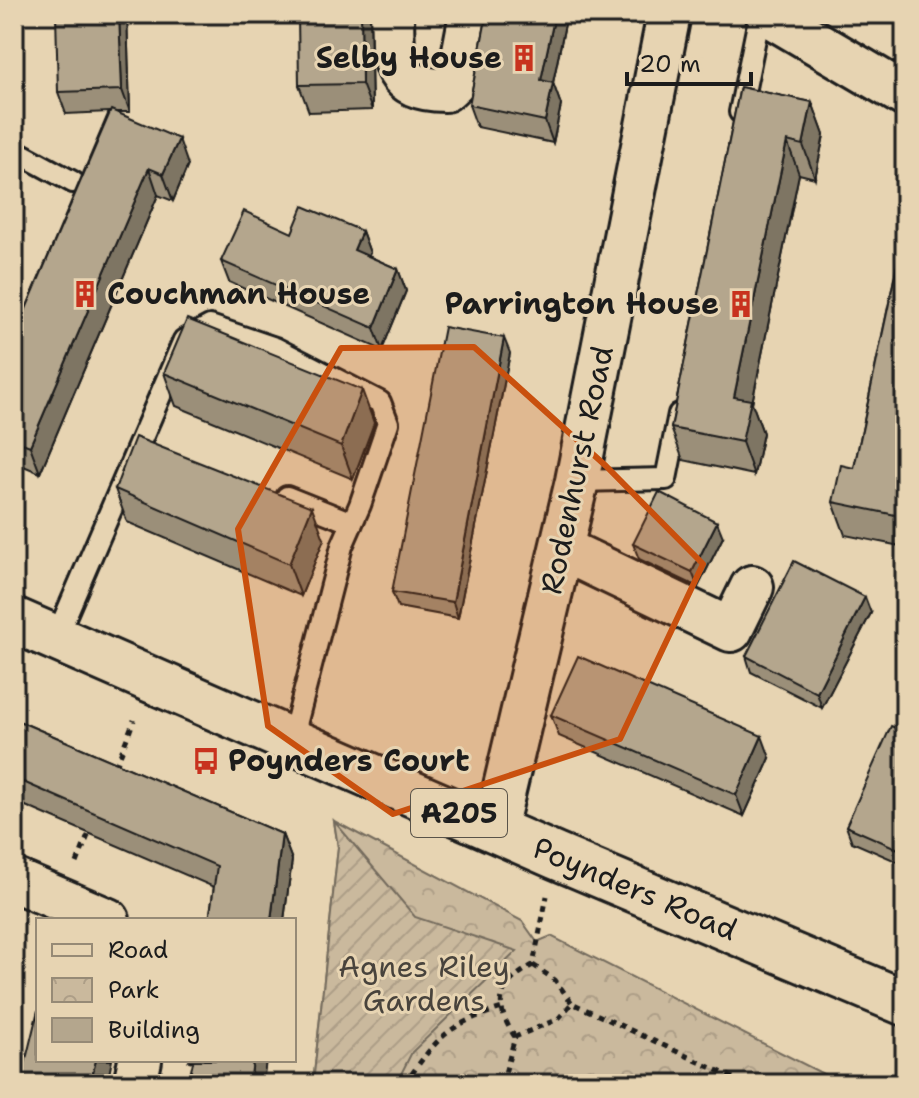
<svg xmlns="http://www.w3.org/2000/svg" width="919" height="1098" viewBox="0 0 919 1098" font-family="'Shantell Sans',sans-serif">
<style>
.park{fill:url(#park-crowns);stroke:#736a5c;stroke-width:2}
.garden{fill:url(#garden-furrows);stroke:#736a5c;stroke-width:2}
.lines{fill:none;stroke-linecap:round;stroke-linejoin:round}
.lane-casing{stroke:#1c1c1c;stroke-width:26}
.street-casing{stroke:#1c1c1c;stroke-width:48}
.highway-casing{stroke:#1c1c1c;stroke-width:50}
.path{stroke:#1c1c1c;stroke-width:5;stroke-dasharray:6 6;stroke-linecap:butt}
.lane{stroke:#e7d4b2;stroke-width:20}
.street{stroke:#e7d4b2;stroke-width:42}
.highway{stroke:#e7d4b2;stroke-width:44}
.wall{fill:#9b8f79;stroke:#1c1c1c;stroke-width:2}
.shaded-wall{fill:#7e7463;stroke:#1c1c1c;stroke-width:2}
.building{fill:#b4a68d;stroke:#1c1c1c;stroke-width:2}
.marked{fill:#c9500e;fill-opacity:0.2;stroke:#c9500e;stroke-width:6;stroke-linejoin:round}
.labels{text-anchor:middle;stroke-width:6;stroke-linejoin:round;paint-order:stroke}
.shield{fill:#e7d4b2;stroke:#595349;stroke-width:2}
.shield-label{font-size:28px;font-weight:bold;fill:#1c1c1c}
.poi-label{font-size:30px;font-weight:bold;fill:#1c1c1c;stroke:#e7d4b2;text-anchor:end}
.street-label{font-size:30px;fill:#1c1c1c;stroke:#e7d4b2}
.park-label{font-size:30px;fill:#48433c;stroke:#e7d4b2}
</style>
<defs>
<pattern id="park-crowns" width="20" height="18" patternUnits="userSpaceOnUse" patternTransform="scale(2)"><rect width="20" height="18" fill="#cab99d"/><path d="M2 6a3 3 0 1 1 6 0M12 15a3 3 0 1 1 6 0" fill="none" stroke="#ad9e87"/></pattern>
<pattern id="garden-furrows" width="10" height="10" patternUnits="userSpaceOnUse" patternTransform="scale(2)"><rect width="10" height="10" fill="#cab99d"/><path d="M-1 1l2-2M0 10L10 0M9 11l2-2" fill="none" stroke="#ad9e87"/></pattern>
</defs>
<rect width="100%" height="100%" fill="#e7d4b2"/>
<filter id="ink" filterUnits="userSpaceOnUse"><feTurbulence type="fractalNoise" baseFrequency=".0125" numOctaves="2"/><feDisplacementMap in="SourceGraphic" scale="16" xChannelSelector="R" yChannelSelector="G"/><feConvolveMatrix kernelMatrix="1 2 1 2 8 2 1 2 1" color-interpolation-filters="sRGB"/></filter>
<g filter="url(#ink)">
<!-- park -->
<path class="park" d="M334,821L522,921L537,942L551,936L843,1084H313L338,847Z"/>
<!-- garden -->
<path class="garden" d="M334,821L415,917L517,951L412,1052L396,1084H313L338,847Z"/>
<g class="lines">
<!-- lane casing -->
<g class="lane-casing">
<path id="lane" d="M740,112L760,14
M14,150L73,182
M577,481L666,479L679,414
M287,497L352,523
M56,638L184,340L210,326L275,348L380,402L388,423L360,505L342,546L292,740"/>
</g>
<!-- street casing -->
<g class="street-casing">
<path id="street" d="M392,14C393,58 389,90 445,90L459,77L471,14
M767,14L905,95
M562,549L731,630L752,587
M495,829L577,481L669,14
M14,880L108,920
M135,1084L140,1060"/>
</g>
<!-- highway casing -->
<g class="highway-casing">
<path id="highway" d="M14,620L555,856L905,1003"/>
</g>
<!-- path -->
<path class="path" d="M116,766L134,720
M77,863L91,828
M533,965L555,980L572,1003
M515,1037C492,1002 498,985 533,965L547,896
M405,1084C437,1037 447,1025 502,1008
M502,1084L515,1037L558,1019L572,1003L747,1084"/>
<!-- lane -->
<use href="#lane" class="lane"/>
<!-- street -->
<use href="#street" class="street"/>
<!-- highway -->
<use href="#highway" class="highway"/>
</g>
<!-- wall -->
<path class="wall" d="M127,14L130,112H116L188,165L173,201L158,195L40,473L14,462V337L109,112L66,114L58,92Z
M370,14L372,110L309,112L299,85Z
M487,14H567L553,83L561,105L553,143L477,127L469,105Z
M740,87L812,102L824,135L815,178L799,174L752,403L763,433L754,475L683,460L671,428Z
M905,171V547L845,535L833,502L854,468L903,236L893,209Z
M362,231L370,253L368,256L398,269L406,291L382,350L229,282L221,261L292,233Z
M510,353L458,618L398,607L392,592Z
M164,373L374,423L353,479L176,406Z
M115,489L324,539L301,596L127,522Z
M723,537L698,587L639,559L633,544Z
M871,613L822,708L751,672L746,656Z
M551,715L770,758L744,816L559,736Z
M14,719L282,834L292,860L284,920H209L214,887L14,801Z
M905,732V865L852,842L846,826Z"/>
<!-- shaded-wall -->
<path class="shaded-wall" d="M119,14H127L130,112L122,90Z
M361,14H370L372,110L362,84Z
M555,14H567L549,102L541,80Z
M553,83L561,105L553,143L545,121Z
M812,102L824,135L815,178L803,145Z
M179,139L188,165L173,201L163,174Z
M787,141L799,174L752,403L763,433L754,475L742,442L734,397Z
M149,168L158,195L40,473L30,446Z
M362,231L370,253L361,271L354,250Z
M398,269L406,291L382,350L374,328Z
M504,338L510,353L458,618L453,602Z
M362,390L374,423L353,479L341,446Z
M312,507L324,539L301,596L289,564Z
M717,522L723,537L698,587L692,572Z
M865,597L871,613L822,708L817,693Z
M762,736L770,758L744,816L736,795Z
M282,834L292,860L284,920H271Z
M96,1060H112L107,1084H90Z
M253,1060H266L263,1084H250Z"/>
<!-- building -->
<path class="building" d="M56,14H119L122,90L58,92Z
M298,14H361L362,84L299,85Z
M487,14H555L541,80L553,83L545,121L469,105Z
M740,87L812,102L803,145L787,141L734,397L751,400L742,442L671,428Z
M111,110L179,139L163,174L149,168L30,446L14,440V337Z
M902,170L905,171V211L893,209Z
M303,206L362,231L354,250L398,269L374,328L221,261L244,211L292,233Z
M905,228V517L833,502L841,465L854,468Z
M187,319L362,390L341,446L164,373Z
M444,327L504,338L453,602L392,592Z
M135,437L312,507L289,564L115,489Z
M659,492L717,522L692,572L633,544Z
M794,561L865,597L817,693L746,656Z
M578,656L762,736L736,795L551,715Z
M14,719L282,834L271,920H209L217,866L14,778Z
M891,726L905,732V852L846,826Z
M38,1010V1060H96L90,1084H20Z
M190,1060H253L250,1084H188L193,1062L189,1061Z"/>
</g>
<!-- marked area -->
<path class="marked" d="M474,347L606,466L703,564L620,739L393,814L268,726L238,529L341,348Z"/>
<!-- icons -->
<defs>
<g id="building-bare" transform="scale(2.16)"><path d="M-4-6H4V6H1V3H-1V6H-4ZM-2.5-4.3h1.7v1.8h-1.7ZM.8-4.3h1.7v1.8H.8ZM-2.5-1h1.7V.8h-1.7ZM.8-1h1.7V.8H.8Z" fill="#c8321e" stroke="#e7d4b2" stroke-width="2.5" paint-order="stroke"/></g>
<g id="bus-bare" transform="scale(2.16)"><path d="M-5-6H5V4H4V6H2V4H-2V6H-4V4H-5ZM-3.5-4V0h7V-4ZM-3.5 1.2v1.5H-2V1.2ZM2 1.2v1.5H3.5V1.2Z" fill="#c8321e" stroke="#e7d4b2" stroke-width="2.5" paint-order="stroke"/></g>
</defs>
<g fill-rule="evenodd">
<use href="#building-bare" x="524" y="58"/>
<use href="#building-bare" x="85" y="294"/>
<use href="#building-bare" x="741" y="304"/>
<use href="#bus-bare" x="206" y="761"/>
</g>
<g class="labels">
<!-- shield labels -->
<rect class="shield" x="411" y="789" width="96" height="48" rx="6"/>
<g class="shield-label">
<text x="459" y="823">A205</text>
</g>
<!-- poi labels -->
<g class="poi-label">
<text x="502" y="68">Selby House</text>
<text x="107" y="304" text-anchor="start">Couchman House</text>
<text x="719" y="314">Parrington House</text>
<text x="228" y="771" text-anchor="start">Poynders Court</text>
</g>
<!-- street labels -->
<g class="street-label">
<text transform="translate(577 470) rotate(-78)" y="10">Rodenhurst Road</text>
<text transform="translate(635 889) rotate(23)" y="10">Poynders Road</text>
</g>
<!-- park labels -->
<g class="park-label">
<text x="424" y="977">Agnes Riley<tspan x="424" dy="34">Gardens</tspan></text>
</g>
</g>
<!-- margin -->
<rect width="919" height="1098" fill="none" stroke="#e7d4b2" stroke-width="48"/>
<rect x="24" y="24" width="871" height="1050" fill="none" stroke="#1c1c1c" stroke-width="3" filter="url(#ink)"/>
<!-- legend -->
<rect x="36" y="918" width="260" height="144" fill="#e7d4b2" stroke="#968a76" stroke-width="2"/>
<rect x="52" y="944" width="40" height="12" fill="#e7d4b2" stroke="#968a76" stroke-width="2"/>
<text x="108" y="958" font-size="24" fill="#1c1c1c">Road</text>
<rect x="52" y="978" width="40" height="24" fill="url(#park-crowns)" stroke="#968a76" stroke-width="2"/>
<text x="108" y="998" font-size="24" fill="#1c1c1c">Park</text>
<rect x="52" y="1018" width="40" height="24" fill="#b4a68d" stroke="#968a76" stroke-width="2"/>
<text x="108" y="1038" font-size="24" fill="#1c1c1c">Building</text>
<!-- scale -->
<path d="M627 72v12h124v-12" fill="none" stroke="#1c1c1c" stroke-width="4"/>
<text x="639" y="72" font-size="24" fill="#1c1c1c" stroke="#e7d4b2" stroke-width="6" paint-order="stroke">20 m</text>
</svg>
